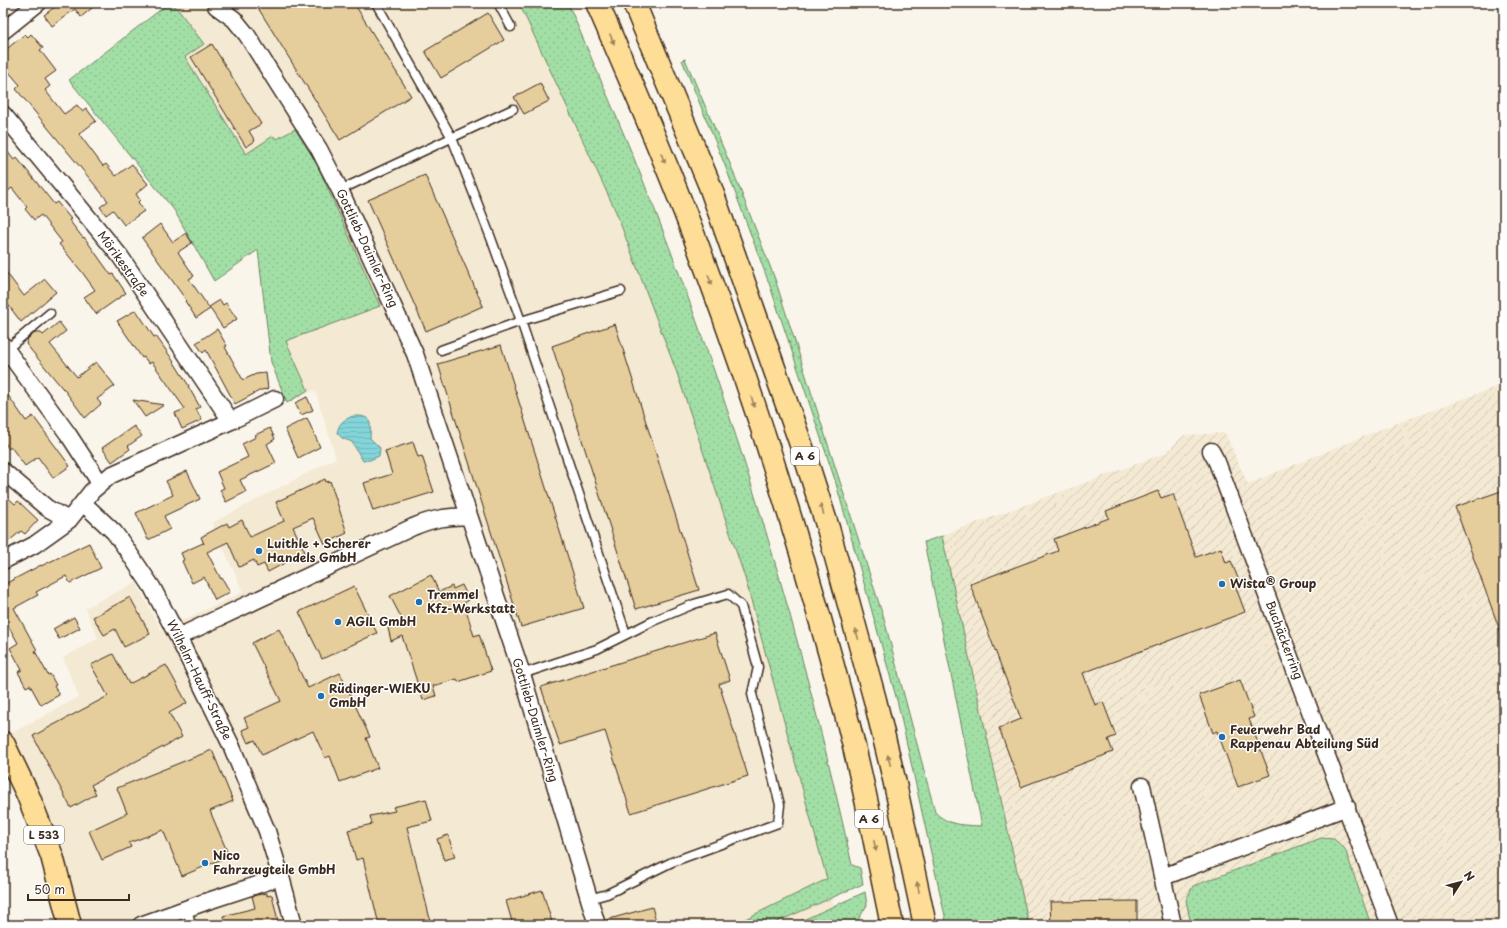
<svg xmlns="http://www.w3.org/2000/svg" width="1507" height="928" viewBox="0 0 1507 928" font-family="'Playpen Sans',sans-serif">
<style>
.built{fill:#f4e9d3}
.industrial{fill:url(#industrial-furrows)}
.grass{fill:url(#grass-dots);stroke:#6e8462}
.water{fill:url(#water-rules);stroke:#66918f}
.building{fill:#e6cd9c;stroke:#3b2a1e}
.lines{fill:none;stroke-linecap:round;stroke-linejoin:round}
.service-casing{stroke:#3b2a1e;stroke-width:11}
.minor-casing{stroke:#3b2a1e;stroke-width:19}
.primary-casing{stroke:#3b2a1e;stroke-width:25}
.motorway-casing{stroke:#3b2a1e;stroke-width:25}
.service{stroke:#fff;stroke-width:8}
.minor{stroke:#fff;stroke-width:16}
.primary{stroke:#fedd96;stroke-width:22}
.motorway{stroke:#fedd96;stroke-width:22}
.oneway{fill:#9c845a}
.poi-dot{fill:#1f6fb2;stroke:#fff;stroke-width:1.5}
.labels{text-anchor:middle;stroke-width:3;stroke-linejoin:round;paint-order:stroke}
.shield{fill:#fff;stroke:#766a62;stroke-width:1}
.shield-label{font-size:11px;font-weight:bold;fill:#3b2a1e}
.street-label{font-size:12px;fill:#3b2a1e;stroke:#fff}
.poi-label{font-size:12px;font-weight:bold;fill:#3b2a1e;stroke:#fff;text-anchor:start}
</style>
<defs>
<pattern id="industrial-furrows" width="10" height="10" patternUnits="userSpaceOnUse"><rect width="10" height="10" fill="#f4e9d3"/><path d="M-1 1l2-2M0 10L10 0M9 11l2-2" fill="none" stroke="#d2c8b5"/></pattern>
<pattern id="grass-dots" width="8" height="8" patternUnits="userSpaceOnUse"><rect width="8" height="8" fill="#a2dfa6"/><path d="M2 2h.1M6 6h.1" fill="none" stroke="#8cc08e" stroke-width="1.8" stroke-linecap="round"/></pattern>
<pattern id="water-rules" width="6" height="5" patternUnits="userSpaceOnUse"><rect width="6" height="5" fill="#83d5da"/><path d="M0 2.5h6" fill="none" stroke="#72b7bb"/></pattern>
</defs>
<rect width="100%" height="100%" fill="#faf5eb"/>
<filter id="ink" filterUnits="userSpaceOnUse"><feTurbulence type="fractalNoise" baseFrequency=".025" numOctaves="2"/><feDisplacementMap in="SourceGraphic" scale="8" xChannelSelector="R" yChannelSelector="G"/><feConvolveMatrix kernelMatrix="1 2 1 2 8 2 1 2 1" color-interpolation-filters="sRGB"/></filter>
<g filter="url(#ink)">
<!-- built -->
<path class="built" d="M169,3H519L616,212L677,373L745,578L839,925H82L63,854L10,734L79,697L63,658L98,638L85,608L136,582L161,630L243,592L212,523L336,458L315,390L287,403L271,362L258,250L214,281L174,210L69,80Z"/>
<!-- industrial -->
<path class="industrial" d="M1504,384V925H1000L983,826L924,542L1166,453L1184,435L1225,433L1248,484L1384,428Z"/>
<!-- grass -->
<path class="grass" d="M169,3H173L204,44L185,57L246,154L273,136L277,139L295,129L316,162L380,306L286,341L308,390L287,403L271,362L258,250L214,281L174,210L69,80Z
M519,3H568C596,70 626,137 653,205C737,419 803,640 852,865L860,868L863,884L770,925H733L827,879L745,578L677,373L616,212Z
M685,59L731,166L775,279L884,619L935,812C948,826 965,825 982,826L924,542L942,536L1029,925H947L898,704L835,480L770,286L726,168L682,60Z
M1321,838L1334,839L1345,849L1371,925H1191L1186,900L1193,886Z
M865,892L867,905L855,925H792Z"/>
<!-- water -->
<path class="water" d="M353,416C372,415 371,422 370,438L380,448L379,456L370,460L363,461L352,442L342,438L337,433C339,423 343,420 353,416Z"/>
<!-- building -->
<path class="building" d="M60,3H98L81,17L75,9L52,26L44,15Z
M255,3H354L411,96L340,140Z
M488,13L504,40L441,78L425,51Z
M25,34L28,37L31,34L43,48L40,50L56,71L45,79L50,86L45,90L64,114L77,105L82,111L86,108L96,121L79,134L103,166L106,164L116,176L132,164L148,184L136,194L140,200L138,202L144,211L124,225L113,210L106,215L100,207L108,201L16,89L20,85L3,65V52Z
M212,44L261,124L249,131L255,141L246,147L191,57Z
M540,83L549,101L524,114L514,97Z
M3,146L14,160L17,158L54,204L57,202L71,219L69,220L83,238L84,237L111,275L113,274L126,293L96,314L84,297L95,290L82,272L59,244L62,242L41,215L34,220L25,209L27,207L12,188L3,195Z
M425,175L483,306L426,331L368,200Z
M160,224L173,242L186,233L192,243L178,252L194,276L189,279L210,309L196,318L185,301L186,300L142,238Z
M3,268L24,296L45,279L56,292L21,322L3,298Z
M220,300L223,305L226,303L237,319L223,328L209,307Z
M136,310L154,337L156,336L170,356L189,386H188L200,407L196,409L202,420L182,429L175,413L185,409L152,362L149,364L144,357L142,358L117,321Z
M59,322L66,331L50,344L77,377L96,362L115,386L97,399L101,404L85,418L63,388V389L26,344L28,338L35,333H41L43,335Z
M615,324L699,590L636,609L552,346Z
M217,329L227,346L225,347L243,380L256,374L266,373L268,389L261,390L235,404L206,350L203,353L196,343Z
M501,345L584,608L521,627L438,364Z
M3,388L26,421L33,416L70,466L53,478L38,457L25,466L11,447L9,449L3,440Z
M307,397L313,410L301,415L295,403Z
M133,400L164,405L145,417Z
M307,418L320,447L298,458L285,429Z
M134,426L142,436L128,446L130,449L112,462L102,448Z
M270,428L275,439L267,444L276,463L240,480L246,492L226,502L220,490L224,488L217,472L248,457L242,444L256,437L255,435Z
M413,442L418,457L422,456L434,492L373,511L364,483L392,474L385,451Z
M187,471L200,499L164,516L170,529L148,540L136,513L173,495L166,481Z
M325,479L326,482L330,481L347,533L325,544L313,518L293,527L305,552L268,572L264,564L257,567L254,560L239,567L228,542L207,552L221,579L222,578L230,592L215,600L204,577L192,583L182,561L184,560L181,553L203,543L204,544L201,537L227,523L229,527L242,520L250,537L284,521L276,502Z
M1504,490V639H1503L1455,507Z
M1158,491L1161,498L1173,494L1196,557L1221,548L1226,563L1231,561L1240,583L1235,585L1245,612L1083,673L1095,705L1103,702L1116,736L1108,739L1113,752L1021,787L999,728L1021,719L970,584L1058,551L1054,539L1109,518L1106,511Z
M3,493L15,504L18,501L38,520L25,534L21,531L3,546Z
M89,543L101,568L70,583L66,576L36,592L38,595L14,608L37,650L35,651L48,675L50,674L56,685L54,686L59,695L41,705L30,685L26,687L18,672L22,670L10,648L18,643L3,616V585L41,565V566Z
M431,575L439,592L452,586L453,589L462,585L469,600L464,603L474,636L479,634L491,671L458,682L457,679L433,686L436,696L423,700L402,636L391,641L388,628L403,621L390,596Z
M354,586L377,633L322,659L299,612Z
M130,597L150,634L124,647L115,629L104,635L93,617Z
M74,617L80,628L59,639L53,629Z
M279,629L308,688L340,673L370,737L366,738L378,768L340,782L330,756L325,758L313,731L262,755L255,740L248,743L242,730L249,727L244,718L281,701L252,643Z
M715,633L730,680L719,684L748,776L631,813L605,731L560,745L541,687Z
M113,654L129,684L166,665L187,703L169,713L182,737L91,785L96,794L71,808L33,736L108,696L91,665Z
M1240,680L1254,717L1249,719L1270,775L1238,787L1217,731L1213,733L1199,695Z
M212,750L233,801L210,811L229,856L182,876L163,830L129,843L131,847L102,860L89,831L127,813L117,788Z
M426,799L432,821L407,827L430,919L404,925H379L363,858L356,860L348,830L372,824L370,816L395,811L393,807Z
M448,835L455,857L444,860L437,839Z
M542,890L553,925H513L506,901Z
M267,893V896L272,895L279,925H225L223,916L255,908L252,896Z
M1137,901V925H1051L1050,902Z
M652,907L657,925H606V920Z"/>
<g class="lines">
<!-- service casing -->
<g class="service-casing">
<path id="service" d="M376,3L452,138L491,238L521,321L626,634
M498,3L511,27
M340,190L513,109
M6,350L50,313
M441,350L521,321L621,291
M522,674L597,649L653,621L694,604L728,594L741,606L758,667L752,694L780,805L778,823L672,862L607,894L589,899
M187,908L191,925"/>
</g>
<!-- minor casing -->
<g class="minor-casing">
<path id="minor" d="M216,6L234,19L247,35L319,149L340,190L415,354L522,674L597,925
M3,31L38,3
M3,114L120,256L231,421
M3,345L68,434L100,483
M1211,451L1217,462L1390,925
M3,471L47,508L69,520
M83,503L114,532L125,547L152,587L178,637L231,745L267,831L281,877L294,925
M3,561L34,545L69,520L92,491L111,475L231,421L275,399
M178,637L413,527C434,518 446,517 469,516
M1142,786L1173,925
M1163,877L1347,807
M141,925L205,902L281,877"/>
</g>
<!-- primary casing -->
<g class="primary-casing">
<path id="primary" d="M3,743L27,793L52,856L70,925"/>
</g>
<!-- motorway casing -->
<g class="motorway-casing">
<path id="motorway" d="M597,3C634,88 671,173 703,260C758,407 805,558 845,711C864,781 877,854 892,925
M634,3L710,186L804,453L828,528L875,700L894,779L925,925"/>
</g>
<!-- service -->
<use href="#service" class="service"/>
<!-- minor -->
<use href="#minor" class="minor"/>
<!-- primary -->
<use href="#primary" class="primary"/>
<!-- motorway -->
<use href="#motorway" class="motorway"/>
</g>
<!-- one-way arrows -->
<defs><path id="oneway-solid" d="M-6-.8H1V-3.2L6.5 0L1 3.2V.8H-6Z"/></defs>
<g class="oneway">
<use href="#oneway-solid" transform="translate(612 39) rotate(67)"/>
<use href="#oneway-solid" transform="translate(663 158) rotate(68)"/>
<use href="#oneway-solid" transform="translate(710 280) rotate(70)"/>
<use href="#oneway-solid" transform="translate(753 402) rotate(71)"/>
<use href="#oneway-solid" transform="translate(822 509) rotate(-107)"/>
<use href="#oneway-solid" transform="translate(857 634) rotate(-105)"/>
<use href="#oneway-solid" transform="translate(889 760) rotate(-104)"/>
<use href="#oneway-solid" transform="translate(875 846) rotate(78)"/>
<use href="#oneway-solid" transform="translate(918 887) rotate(-102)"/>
</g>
</g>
<!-- markers -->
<g class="poi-dot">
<circle cx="259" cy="551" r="4"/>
<circle cx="1222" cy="584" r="4"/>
<circle cx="419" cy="602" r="4"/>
<circle cx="338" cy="622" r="4"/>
<circle cx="321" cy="696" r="4"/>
<circle cx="1222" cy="737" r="4"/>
<circle cx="205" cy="863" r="4"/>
</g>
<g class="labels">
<!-- shield labels -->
<g class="shield">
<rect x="791" y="447" width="28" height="18" rx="3"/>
<rect x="855" y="810" width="28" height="18" rx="3"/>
<rect x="24" y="826" width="40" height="18" rx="3"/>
</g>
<g class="shield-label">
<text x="805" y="460">A 6</text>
<text x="869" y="823">A 6</text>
<text x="44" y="839">L 533</text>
</g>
<!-- street labels -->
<g class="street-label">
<text transform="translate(367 248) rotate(65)" y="4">Gottlieb-Daimler-Ring</text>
<text transform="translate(123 264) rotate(54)" y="4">Mörikestraße</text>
<text transform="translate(1284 640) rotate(69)" y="4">Buchäckerring</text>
<text transform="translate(199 680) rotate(64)" y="4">Wilhelm-Hauff-Straße</text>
<text transform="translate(535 720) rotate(73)" y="4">Gottlieb-Daimler-Ring</text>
</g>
<!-- poi labels -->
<g class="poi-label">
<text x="267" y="548">Luithle + Scherer<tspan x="267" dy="14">Handels GmbH</tspan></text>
<text x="1230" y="588">Wista® Group</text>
<text x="427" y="599">Tremmel<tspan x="427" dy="14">Kfz-Werkstatt</tspan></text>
<text x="346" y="626">AGIL GmbH</text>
<text x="329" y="693">Rüdinger-WIEKU<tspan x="329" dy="14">GmbH</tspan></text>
<text x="1230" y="734">Feuerwehr Bad<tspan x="1230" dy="14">Rappenau Abteilung Süd</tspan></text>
<text x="213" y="860">Nico<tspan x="213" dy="14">Fahrzeugteile GmbH</tspan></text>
</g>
</g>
<!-- margin -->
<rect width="1507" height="928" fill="none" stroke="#fff" stroke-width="16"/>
<rect x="8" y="8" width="1491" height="912" fill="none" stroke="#3b2a1e" stroke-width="1.5" filter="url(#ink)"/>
<!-- north arrow -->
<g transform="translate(1461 882) rotate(54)" stroke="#ffffff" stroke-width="3" paint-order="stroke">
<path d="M0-3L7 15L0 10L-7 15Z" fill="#3b2a1e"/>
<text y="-6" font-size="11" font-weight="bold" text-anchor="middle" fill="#3b2a1e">N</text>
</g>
<!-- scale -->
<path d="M28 894v6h101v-6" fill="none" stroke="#3b2a1e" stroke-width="2"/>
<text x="34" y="894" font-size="12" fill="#3b2a1e" stroke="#ffffff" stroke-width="3" paint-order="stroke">50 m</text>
</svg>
